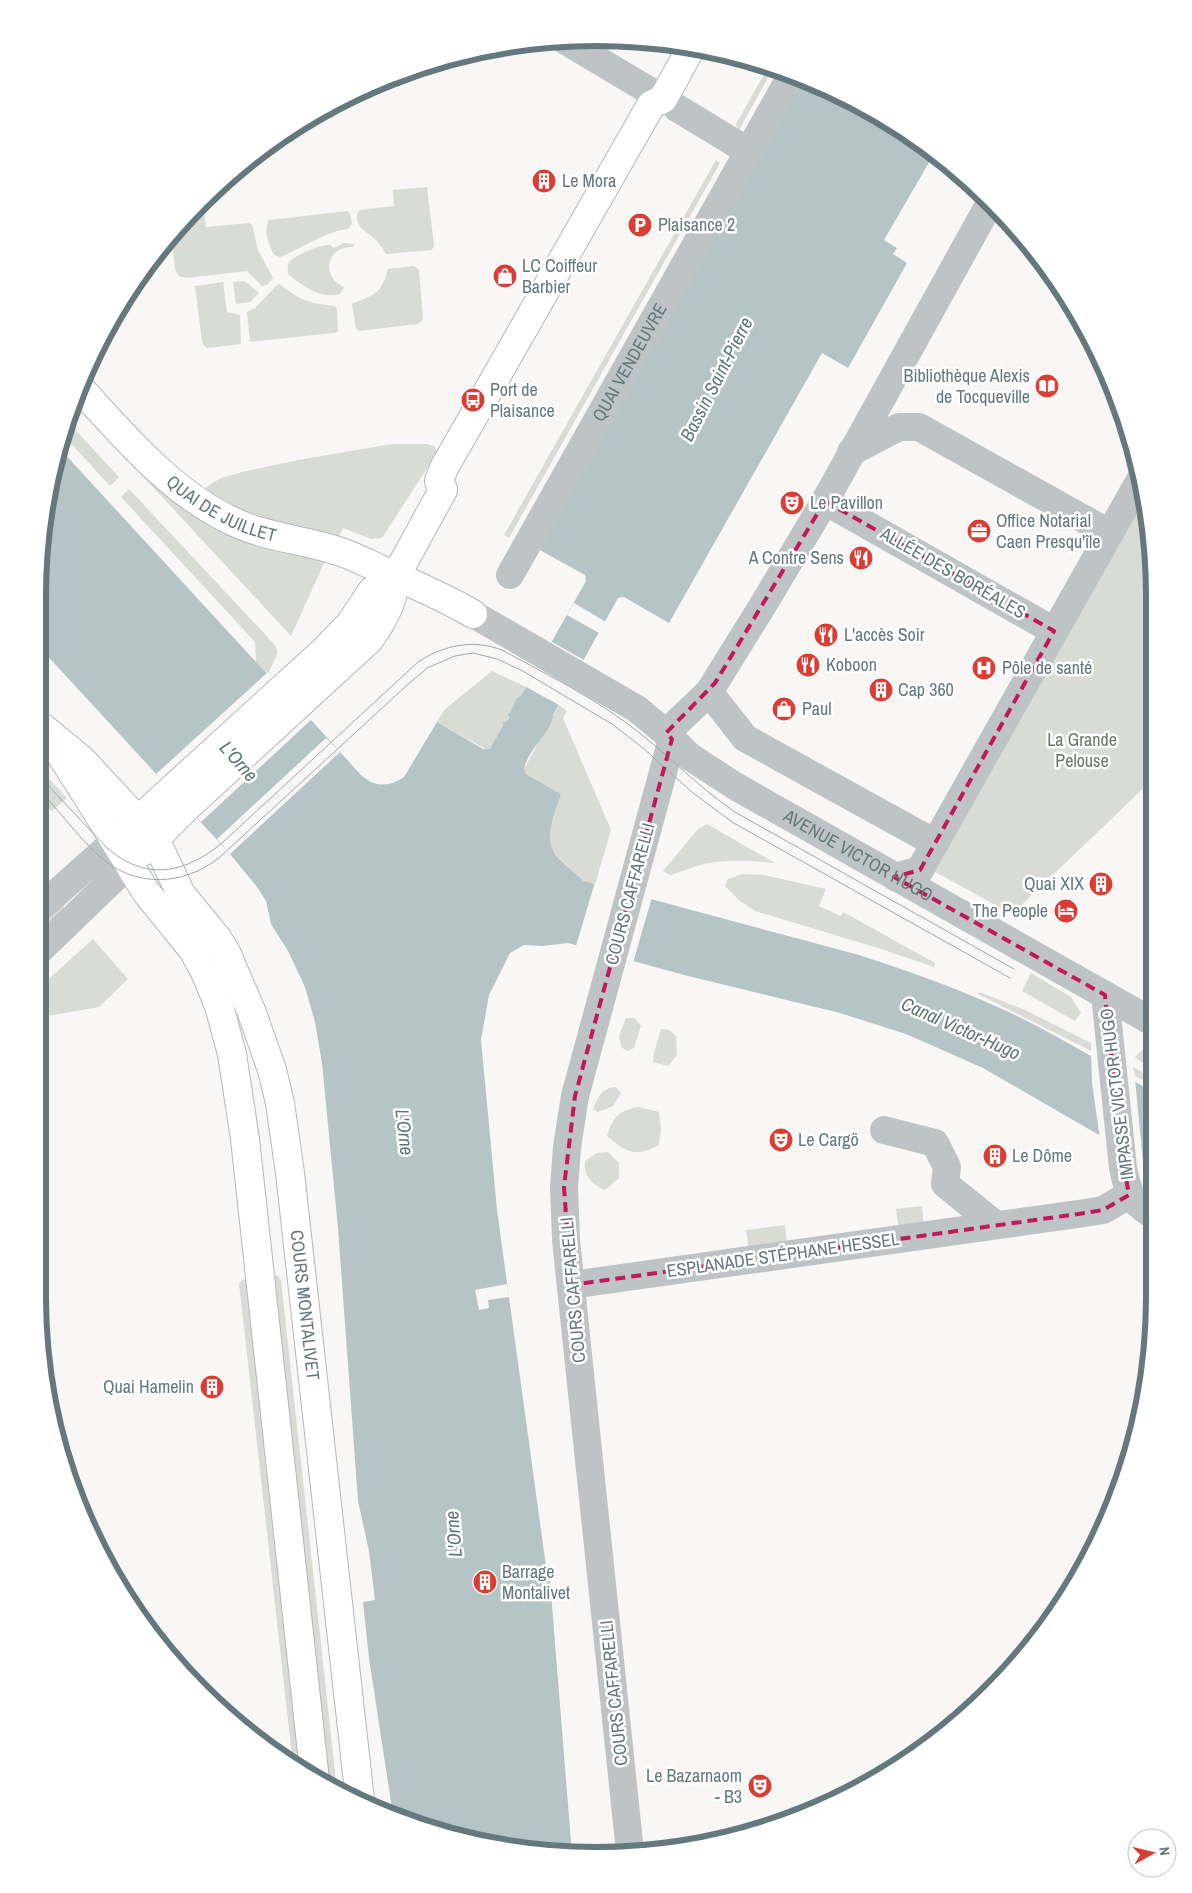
<svg xmlns="http://www.w3.org/2000/svg" width="1192" height="1893" viewBox="0 0 1192 1893" font-family="'Archivo Narrow',sans-serif">
	<style>
		.green { fill: #d8dcd4 }
		.water { fill: #b5c4c6 }
		.pier { fill: #f8f7f5 }
		.lines { fill: none; stroke-linecap: round; stroke-linejoin: round }
		.major-casing { stroke: #b2b8bb; stroke-width: 30 }
		.minor { stroke: #bec4c6; stroke-width: 28 }
		.major { stroke: #fff; stroke-width: 28 }
		.tram { stroke: #9ea8ab; stroke-width: 1 }
		.marked { fill: none; stroke: #c2185b; stroke-width: 4; stroke-dasharray: 10 6; stroke-linejoin: round }
		.labels { text-anchor: middle; stroke-width: 5; stroke-linejoin: round; paint-order: stroke }
		.poi-label { font-size: 18px; fill: #64787e; stroke: #fff; text-anchor: start }
		.street-label { font-size: 18px; fill: #64787e; stroke: #fff }
		.park-label { font-size: 18px; fill: #6a7763; stroke: #fff }
		.water-label { font-size: 19px; font-style: italic; fill: #5f7679; stroke: #fff }
		.rim { fill: none; stroke: #64787e; stroke-width: 6 }
	</style>
	<rect width="100%" height="100%" fill="#f8f7f5"/>
	<path class="green" d="M768,67L773,69L739,130L736,124Z
		M716,160L720,163L509,538L504,535Z
		M427,187L434,245L432,250L386,254C383,249 380,244 376,240C367,231 351,226 359,210L394,206L393,190Z
		M347,211L350,213L352,224L348,229C323,232 304,248 280,257L274,255C269,245 263,230 269,220Z
		M204,213L206,227L249,223L252,225L258,250L273,278L267,285L262,286L247,271L186,278L179,276L175,269L172,236L192,214Z
		M344,243L354,244L353,247C327,245 320,277 344,287L340,294C320,300 302,285 288,274C288,270 287,266 289,262C296,255 320,244 330,245L334,248Z
		M414,266L419,270L423,318L422,321L417,324L359,331L356,328L352,304C365,298 378,296 384,281C386,277 386,273 388,269Z
		M245,281L259,293L250,302L236,304L233,282Z
		M223,282L227,312L240,315L241,344L208,348L204,346L202,341L195,286Z
		M279,284C302,301 308,303 335,306L337,310L338,331L334,333L250,342L247,312L255,308L276,286Z
		M69,423L119,477L110,486L65,437Z
		M392,444H427L434,446L437,450L435,456L384,535L381,538L371,539L343,528L337,541L234,513L203,489L221,478L242,472L298,460Z
		M114,445L159,482L326,559L291,636Z
		M129,489L275,645C281,658 271,662 269,674L256,662L255,642L121,497Z
		M1144,501L1153,559L1152,780L1012,914L935,872Z
		M492,671L526,687L506,722L502,726L491,748L487,750L437,722L444,710Z
		M559,705L567,711L563,718L611,830L595,885C582,881 578,876 569,868C564,862 557,857 553,851C544,834 557,810 561,794L526,774L524,769Z
		M42,771L67,798L52,811L46,805L42,808Z
		M707,824L775,863C752,861 727,859 704,864C693,867 681,872 670,875L663,871L698,829Z
		M742,874L764,875L826,889L819,906L841,916L843,912L847,914L935,963L934,967L881,949L755,911L740,901L725,886L728,879Z
		M57,900L68,911L42,935V913Z
		M93,939L128,979L99,1007L42,1017V985Z
		M1031,973L1071,997L1081,1013L1075,1021L1022,991Z
		M979,992L1025,1010L1091,1043V1051L978,994Z
		M626,1018H634L641,1026L634,1048L627,1051L621,1047L619,1036Z
		M661,1029L669,1030L676,1036L677,1055L668,1066L653,1062L654,1053Z
		M1146,1046L1151,1050V1069L1135,1057Z
		M1133,1067L1151,1077V1085L1135,1076Z
		M616,1087L621,1093L613,1106L598,1112L593,1109C598,1097 602,1088 616,1087Z
		M639,1107L659,1112L661,1129L659,1145C634,1158 626,1152 607,1136C613,1117 619,1110 639,1107Z
		M608,1152L619,1163V1178L605,1190C592,1184 583,1177 585,1161L597,1153Z
		M922,1206L924,1229L899,1231L896,1209Z
		M785,1225L787,1246L749,1251L746,1230Z
		M277,1275L281,1280L337,1790L326,1785L271,1278Z
		M244,1279L249,1282L303,1772L293,1765L239,1283Z"/>
	<path class="water" d="M803,80L843,95L935,152L884,240L897,248L893,254L907,263L848,368L822,353L669,623L624,597L618,598L553,715C552,732 528,749 524,769L526,774L561,794C556,811 543,837 555,854C563,864 575,873 584,881L859,955C912,972 965,991 1015,1015C1062,1038 1106,1065 1151,1091V1163L1099,1135L983,1068L906,1034L840,1013L684,975L568,943L543,946L524,945L510,953L489,995L481,1040L497,1210L548,1581H550L572,1854H560L416,1826L393,1815L369,1658L363,1602L375,1600L369,1551L358,1501L338,1228L322,1063L315,1022L305,987L288,951L271,924L266,901L257,887L230,854L42,650V523L62,451L256,662L283,689L360,774C373,787 389,788 404,777L437,722L483,749H490L503,725V722H506L509,718L508,713H510L517,698L521,696L586,581L585,575L538,549Z"/>
	<path class="pier" d="M574,603L606,622L599,633L567,615Z
		M552,642L584,660L559,705L526,687Z
		M268,672L311,720L201,822L156,774Z
		M326,738L340,752L230,854L217,839Z
		M595,882L652,897L633,963L576,946Z
		M1091,1053L1135,1079L1143,1162L1100,1139L1092,1083Z
		M507,1284L509,1297L488,1300L489,1308L479,1310L475,1290Z"/>
	<g class="lines">
		<defs>
			<g id="major">
				<path id="s3" d="M79,387C123,435 167,488 226,518C261,537 301,539 338,551C354,556 369,564 384,571C414,584 444,597 473,614"/>
				<path d="M443,490L439,481L444,468L651,105L663,99L691,48"/>
				<path id="s4" d="M42,727L82,760L155,839L181,894L217,938L226,952L252,1013L272,1070L280,1103L290,1173L360,1800"/>
				<path d="M62,757L89,799L146,892L193,950L205,972L219,1006L232,1054L245,1139L315,1780"/>
				<path d="M126,831L326,649L350,624L372,591L396,576"/>
				<path d="M142,852L187,807L369,640C383,621 395,600 396,576L443,490"/>
			</g>
		</defs>
		<use href="#major" class="major-casing"/>
		<g class="minor">
			<path d="M566,41L663,99"/>
			<path d="M677,108L748,151"/>
			<path d="M851,452L899,427H919L1109,533"/>
			<path d="M825,501L1054,631"/>
			<path id="s1" d="M510,575L791,76"/>
			<path id="s2" d="M473,614L637,709L666,733L689,756L735,786L1151,1021"/>
			<path d="M709,692L745,738L935,843"/>
			<path d="M666,733L709,692L760,610L825,501L990,203"/>
			<path d="M895,877L920,870L1140,480"/>
			<path d="M42,906L115,841"/>
			<path d="M42,948L129,864"/>
			<path d="M1105,995L1123,1168C1128,1190 1129,1200 1150,1213"/>
			<path d="M884,1130L935,1143L947,1167L945,1184L996,1225"/>
			<path d="M571,1285L1085,1213L1103,1210L1129,1195"/>
			<path d="M630,1852L566,1240L564,1187L567,1147L575,1096L672,739"/>
		</g>
		<use href="#major" class="major"/>
		<path class="tram" d="M42,779L107,848C146,881 183,874 221,844L418,662C444,645 473,639 502,650C544,673 587,694 625,722C664,750 695,785 735,812L1014,969
			M42,793C62,814 89,851 112,866C147,888 189,882 220,857L405,687L427,668L455,656L473,653L497,659L521,670L612,724L643,748L693,793L732,822L1010,978"/>
	</g>
	<path class="marked" d="M825,501L1054,631L920,870L894,877L1105,995L1121,1150L1129,1195L1103,1210L1085,1213L571,1285L564,1187L575,1096L672,739L666,733L715,683Z"/>
	<defs>
		<symbol id="building-disc" viewBox="-11 -11 22 22"><circle r="9.5" fill="#da3d33" stroke="#fff"/><path d="M-4-6H4V6H1V3H-1V6H-4ZM-2.5-4.3h1.7v1.8h-1.7ZM.8-4.3h1.7v1.8H.8ZM-2.5-1h1.7V.8h-1.7ZM.8-1h1.7V.8H.8Z" fill="#fff"/></symbol>
		<symbol id="parking-disc" viewBox="-11 -11 22 22"><circle r="9.5" fill="#da3d33" stroke="#fff"/><path d="M-3.5-5.5H1a3.5 3.5 0 0 1 0 7H-1V5.5H-3.5ZM-1-3.4V-.6H.8a1.4 1.4 0 0 0 0-2.8Z" fill="#fff"/></symbol>
		<symbol id="shop-disc" viewBox="-11 -11 22 22"><circle r="9.5" fill="#da3d33" stroke="#fff"/><path d="M-5-2.5h2.3a2.7 3.5 0 0 1 5.4 0H5L5.5 6h-11ZM-1.5-2.5h3a1.5 2.3 0 0 0-3 0Z" fill="#fff"/></symbol>
		<symbol id="library-disc" viewBox="-11 -11 22 22"><circle r="9.5" fill="#da3d33" stroke="#fff"/><path d="M-6-4Q-3-5.5-.7-3.5V5Q-3 3-6 4ZM6-4Q3-5.5 .7-3.5V5Q3 3 6 4Z" fill="#fff"/></symbol>
		<symbol id="bus-disc" viewBox="-11 -11 22 22"><circle r="9.5" fill="#da3d33" stroke="#fff"/><path d="M-5-6H5V4H4V6H2V4H-2V6H-4V4H-5ZM-3.5-4V0h7V-4ZM-3.5 1.2v1.5H-2V1.2ZM2 1.2v1.5H3.5V1.2Z" fill="#fff"/></symbol>
		<symbol id="theatre-disc" viewBox="-11 -11 22 22"><circle r="9.5" fill="#da3d33" stroke="#fff"/><path d="M-5-5.5Q0-4 5-5.5V0Q5 5 0 6Q-5 5-5 0ZM-3.3-2.5H-1v1.5H-3.3ZM1-2.5H3.3v1.5H1ZM-2.8 1Q0 5.5 2.8 1Z" fill="#fff"/></symbol>
		<symbol id="office-disc" viewBox="-11 -11 22 22"><circle r="9.5" fill="#da3d33" stroke="#fff"/><path d="M-6-3h4V-5.5h4V-3h4V5H-6ZM-1-4.5V-3h2v-1.5ZM-6 0V1H6V0Z" fill="#fff"/></symbol>
		<symbol id="restaurant-disc" viewBox="-11 -11 22 22"><circle r="9.5" fill="#da3d33" stroke="#fff"/><path d="M-5-6h1v4h1v-4h1v4h1v-4h1v5L-1.5 .5V6h-2V.5L-5-1ZM5-6V6H3V1.5H1.5Q1.5-4 5-6Z" fill="#fff"/></symbol>
		<symbol id="hospital-disc" viewBox="-11 -11 22 22"><circle r="9.5" fill="#da3d33" stroke="#fff"/><path d="M-5-5h3v3.5h4V-5h3V5h-3V1.5h-4V5h-3Z" fill="#fff"/></symbol>
		<symbol id="hotel-disc" viewBox="-11 -11 22 22"><circle r="9.5" fill="#da3d33" stroke="#fff"/><path d="M-6-4.5h1.5V1H6V5H4.5V3h-9V5H-6ZM-4 0a1.8 1.8 0 1 1 3.6 0ZM.5 0V-2.5h3Q6-2.5 6 0Z" fill="#fff"/></symbol>
	</defs>
	<g fill-rule="evenodd">
		<use href="#building-disc" x="530" y="167" width="28" height="28"/>
		<use href="#parking-disc" x="626" y="211" width="28" height="28"/>
		<use href="#shop-disc" x="491" y="262" width="28" height="28"/>
		<use href="#library-disc" x="1033" y="372" width="28" height="28"/>
		<use href="#bus-disc" x="459" y="386" width="28" height="28"/>
		<use href="#theatre-disc" x="778" y="489" width="28" height="28"/>
		<use href="#office-disc" x="965" y="517" width="28" height="28"/>
		<use href="#restaurant-disc" x="847" y="544" width="28" height="28"/>
		<use href="#restaurant-disc" x="812" y="621" width="28" height="28"/>
		<use href="#restaurant-disc" x="794" y="651" width="28" height="28"/>
		<use href="#hospital-disc" x="970" y="654" width="28" height="28"/>
		<use href="#building-disc" x="867" y="676" width="28" height="28"/>
		<use href="#shop-disc" x="770" y="695" width="28" height="28"/>
		<use href="#building-disc" x="1087" y="870" width="28" height="28"/>
		<use href="#hotel-disc" x="1052" y="897" width="28" height="28"/>
		<use href="#theatre-disc" x="767" y="1126" width="28" height="28"/>
		<use href="#building-disc" x="981" y="1142" width="28" height="28"/>
		<use href="#building-disc" x="198" y="1373" width="28" height="28"/>
		<use href="#building-disc" x="471" y="1568" width="28" height="28"/>
		<use href="#theatre-disc" x="746" y="1772" width="28" height="28"/>
	</g>
	<g class="labels">
		<g class="poi-label">
			<text x="562" y="187">Le Mora</text>
			<text x="658" y="231">Plaisance 2</text>
			<text x="522" y="272">LC Coiffeur<tspan x="522" dy="21">Barbier</tspan></text>
			<text x="1030" y="382" text-anchor="end">Bibliothèque Alexis<tspan x="1030" dy="21">de Tocqueville</tspan></text>
			<text x="490" y="396">Port de<tspan x="490" dy="21">Plaisance</tspan></text>
			<text x="810" y="509">Le Pavillon</text>
			<text x="996" y="527">Office Notarial<tspan x="996" dy="21">Caen Presqu'île</tspan></text>
			<text x="844" y="564" text-anchor="end">A Contre Sens</text>
			<text x="844" y="641">L'accès Soir</text>
			<text x="826" y="671">Koboon</text>
			<text x="1002" y="674">Pôle de santé</text>
			<text x="898" y="696">Cap 360</text>
			<text x="802" y="715">Paul</text>
			<text x="1084" y="890" text-anchor="end">Quai XIX</text>
			<text x="1048" y="917" text-anchor="end">The People</text>
			<text x="798" y="1146">Le Cargö</text>
			<text x="1012" y="1162">Le Dôme</text>
			<text x="194" y="1393" text-anchor="end">Quai Hamelin</text>
			<text x="502" y="1578">Barrage<tspan x="502" dy="21">Montalivet</tspan></text>
			<text x="742" y="1782" text-anchor="end">Le Bazarnaom<tspan x="742" dy="21">- B3</tspan></text>
		</g>
		<g class="street-label">
			<text dy="6" stroke="none"><textPath href="#s1" startOffset="244">QUAI VENDEUVRE</textPath></text>
			<text dy="6" stroke="none"><textPath href="#s3" startOffset="190">QUAI DE JUILLET</textPath></text>
			<text transform="translate(953 573) rotate(30)" y="6">ALLÉE DES BORÉALES</text>
			<text dy="6" stroke="none"><textPath href="#s2" startOffset="456">AVENUE VICTOR HUGO</textPath></text>
			<text transform="translate(630 894) rotate(-75)" y="6">COURS CAFFARELLI</text>
			<text transform="translate(1117 1094) rotate(-97)" y="6">IMPASSE VICTOR HUGO</text>
			<text transform="translate(783 1255) rotate(-8)" y="6">ESPLANADE STÉPHANE HESSEL</text>
			<text transform="translate(573 1290) rotate(-95)" y="6">COURS CAFFARELLI</text>
			<text dy="6" stroke="none"><textPath href="#s4" startOffset="658">COURS MONTALIVET</textPath></text>
			<text transform="translate(614 1693) rotate(-96)" y="6">COURS CAFFARELLI</text>
		</g>
		<g class="park-label">
			<text x="1082" y="746">La Grande<tspan x="1082" dy="21">Pelouse</tspan></text>
		</g>
		<g class="water-label">
			<text transform="translate(716 379) rotate(-63)" y="7">Bassin Saint-Pierre</text>
			<text transform="translate(239 761) rotate(49)" y="7">L'Orne</text>
			<text transform="translate(961 1028) rotate(24)" y="7">Canal Victor-Hugo</text>
			<text transform="translate(405 1132) rotate(83)" y="7">L'Orne</text>
			<text transform="translate(453 1534) rotate(-95)" y="7">L'Orne</text>
		</g>
	</g>
	<path d="M0 0H1192V1893H0ZM596 46H596A550 550 0 0 1 1146 596V1297A550 550 0 0 1 596 1847H596A550 550 0 0 1 46 1297V596A550 550 0 0 1 596 46Z" fill="#fff" fill-rule="evenodd"/>
	<path class="rim" d="M596 46H596A550 550 0 0 1 1146 596V1297A550 550 0 0 1 596 1847H596A550 550 0 0 1 46 1297V596A550 550 0 0 1 596 46Z"/>
	<g transform="translate(1152 1853) rotate(82)"><circle r="24" fill="#ffffff" stroke="#c1c9cb"/>
	<path d="M0-4L9 19L0 12L-9 19Z" fill="#da3d33"/>
	<text y="-8" font-size="14" font-weight="bold" text-anchor="middle" fill="#64787e">N</text>
	</g>
</svg>
